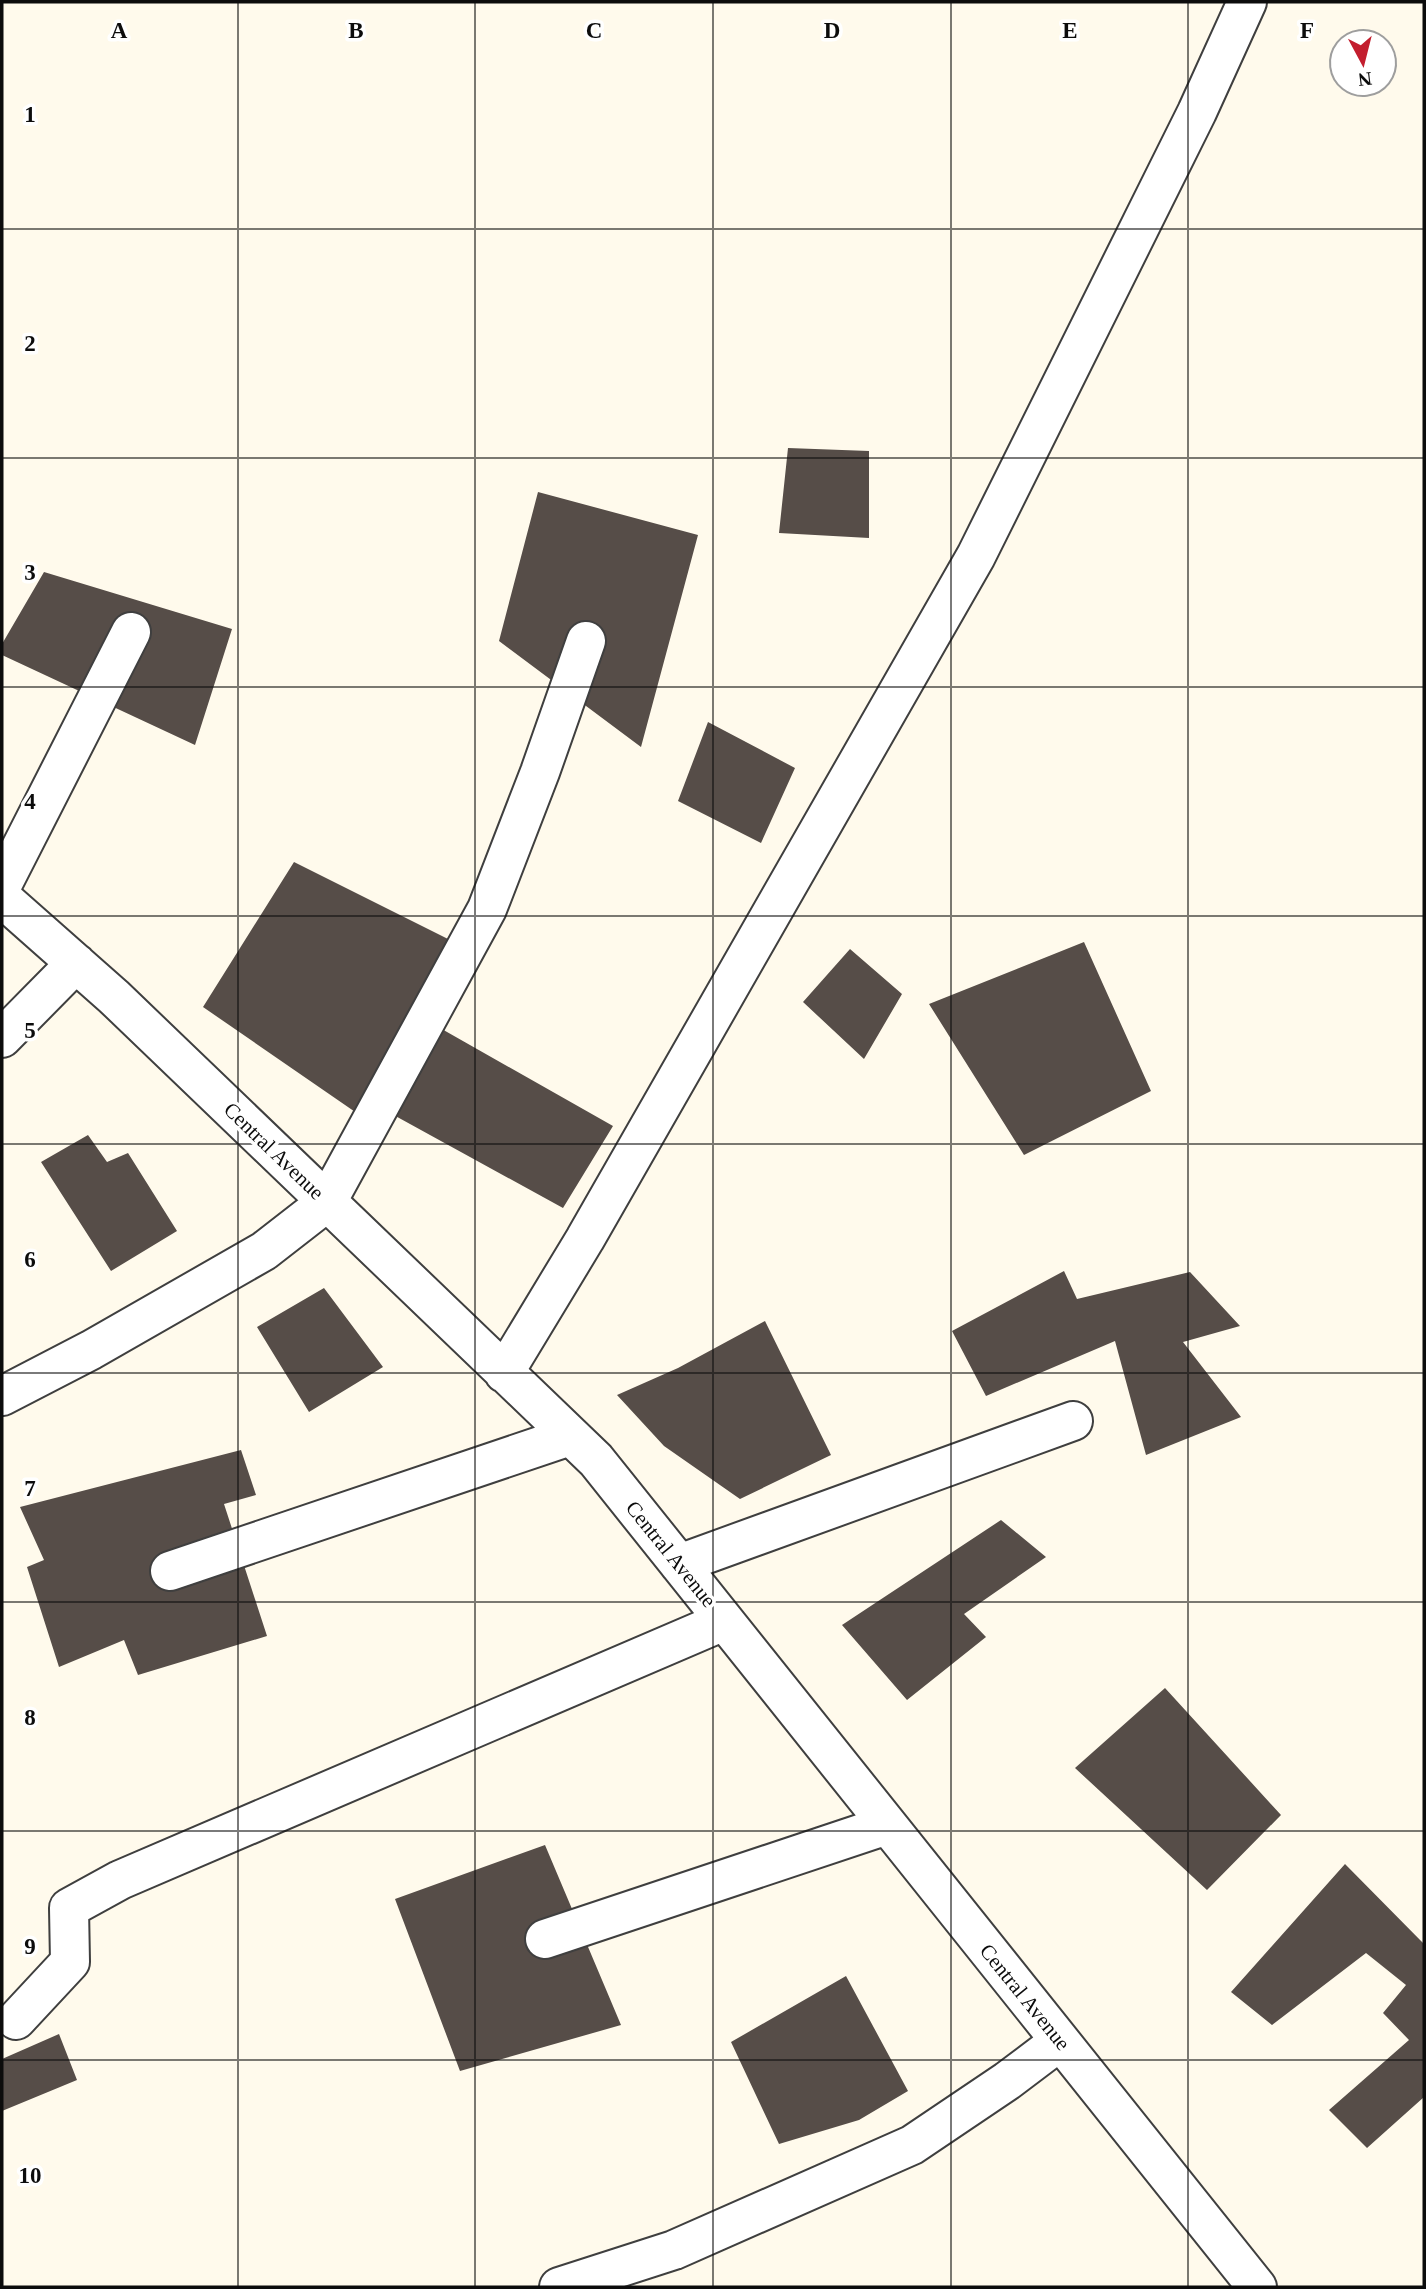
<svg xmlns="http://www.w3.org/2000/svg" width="1426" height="2289" viewBox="0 0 1426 2289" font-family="'Times New Roman',serif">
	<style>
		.building { fill: #564d48 }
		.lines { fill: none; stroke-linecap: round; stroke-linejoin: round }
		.minor-casing { stroke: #3f3f3f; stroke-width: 42 }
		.minor { stroke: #fff; stroke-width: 38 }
		.grid { fill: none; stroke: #0c0c0c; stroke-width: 2; stroke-opacity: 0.55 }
		.labels { text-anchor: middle; stroke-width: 7; stroke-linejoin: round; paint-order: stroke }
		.street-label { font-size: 21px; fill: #0c0c0c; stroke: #fff }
		.grid-label { font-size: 23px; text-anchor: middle; font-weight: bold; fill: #0c0c0c; stroke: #fff; stroke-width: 7; stroke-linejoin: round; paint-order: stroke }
	</style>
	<rect width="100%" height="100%" fill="#fffaec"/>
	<path class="building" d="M788,448L869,451V538L779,533Z
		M538,492L698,535L641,747L499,641Z
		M44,572L232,629L195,745L2,655V644Z
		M708,722L795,768L761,843L678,801Z
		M294,862L448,939L361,1116L203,1007Z
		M1084,942L1151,1091L1024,1155L929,1004Z
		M850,949L902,994L864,1059L803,1002Z
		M440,1028L613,1126L563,1208L390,1113Z
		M88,1135L107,1162L128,1153L177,1231L111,1271L41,1162Z
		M1064,1271L1077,1299L1190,1272L1240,1326L1183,1342L1241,1417L1146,1455L1115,1341L986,1396L952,1331Z
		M324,1288L383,1367L309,1412L257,1327Z
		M765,1321L831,1455L740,1499L664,1446L617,1395L678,1368Z
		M241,1450L256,1495L224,1504L267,1636L138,1675L124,1640L59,1667L27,1567L44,1560L20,1507Z
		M1001,1520L1046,1557L964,1614L986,1637L907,1700L842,1625Z
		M1165,1688L1281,1815L1207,1890L1075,1768Z
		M545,1845L621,2025L460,2071L395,1899Z
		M1345,1864L1424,1944V2097L1367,2148L1329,2110L1409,2040L1383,2013L1406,1985L1366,1953L1272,2025L1231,1992Z
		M846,1976L908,2091L859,2120L779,2144L731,2042Z
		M59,2034L77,2080L2,2111V2059Z"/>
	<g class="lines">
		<defs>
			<path id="minor" d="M2,885L131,632
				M2,898L114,997L596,1460L1257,2287
				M2,1038L76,963
				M504,1373L585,1239L976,556L1197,112L1247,2
				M2,1396L91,1350L264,1251L327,1202L487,909L540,772L586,641
				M679,1564L1073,1421
				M170,1571L570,1436
				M545,1939L887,1825
				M16,2020L70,1962L69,1908L120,1880L724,1621
				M559,2287L674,2250L912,2145L1007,2081L1060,2041"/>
		</defs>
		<use href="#minor" class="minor-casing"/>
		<use href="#minor" class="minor"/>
	</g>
	<path class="grid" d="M238,2V2287M475,2V2287M713,2V2287M951,2V2287M1188,2V2287M2,229H1424M2,458H1424M2,687H1424M2,916H1424M2,1144H1424M2,1373H1424M2,1602H1424M2,1831H1424M2,2060H1424"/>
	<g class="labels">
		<g class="street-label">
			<text transform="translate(274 1151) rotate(44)" y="7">Central Avenue</text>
			<text transform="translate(671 1554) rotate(51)" y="7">Central Avenue</text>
			<text transform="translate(1025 1997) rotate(51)" y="7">Central Avenue</text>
		</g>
	</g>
	<g class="grid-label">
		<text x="119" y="38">A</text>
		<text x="356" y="38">B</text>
		<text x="594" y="38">C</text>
		<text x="832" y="38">D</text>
		<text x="1070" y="38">E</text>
		<text x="1307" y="38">F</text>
		<text x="30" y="122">1</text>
		<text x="30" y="351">2</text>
		<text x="30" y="580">3</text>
		<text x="30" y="809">4</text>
		<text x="30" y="1038">5</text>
		<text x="30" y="1267">6</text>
		<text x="30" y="1496">7</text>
		<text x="30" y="1725">8</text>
		<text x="30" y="1954">9</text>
		<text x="30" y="2183">10</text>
	</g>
	<rect width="1426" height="2289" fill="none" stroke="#0c0c0c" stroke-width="7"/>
	<g transform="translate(1363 63) rotate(173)"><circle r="33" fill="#ffffff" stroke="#9e9e9e" stroke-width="2"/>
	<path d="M0-5L12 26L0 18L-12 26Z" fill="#c31e2e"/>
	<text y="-10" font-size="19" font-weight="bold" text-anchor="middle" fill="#0c0c0c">N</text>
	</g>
</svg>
